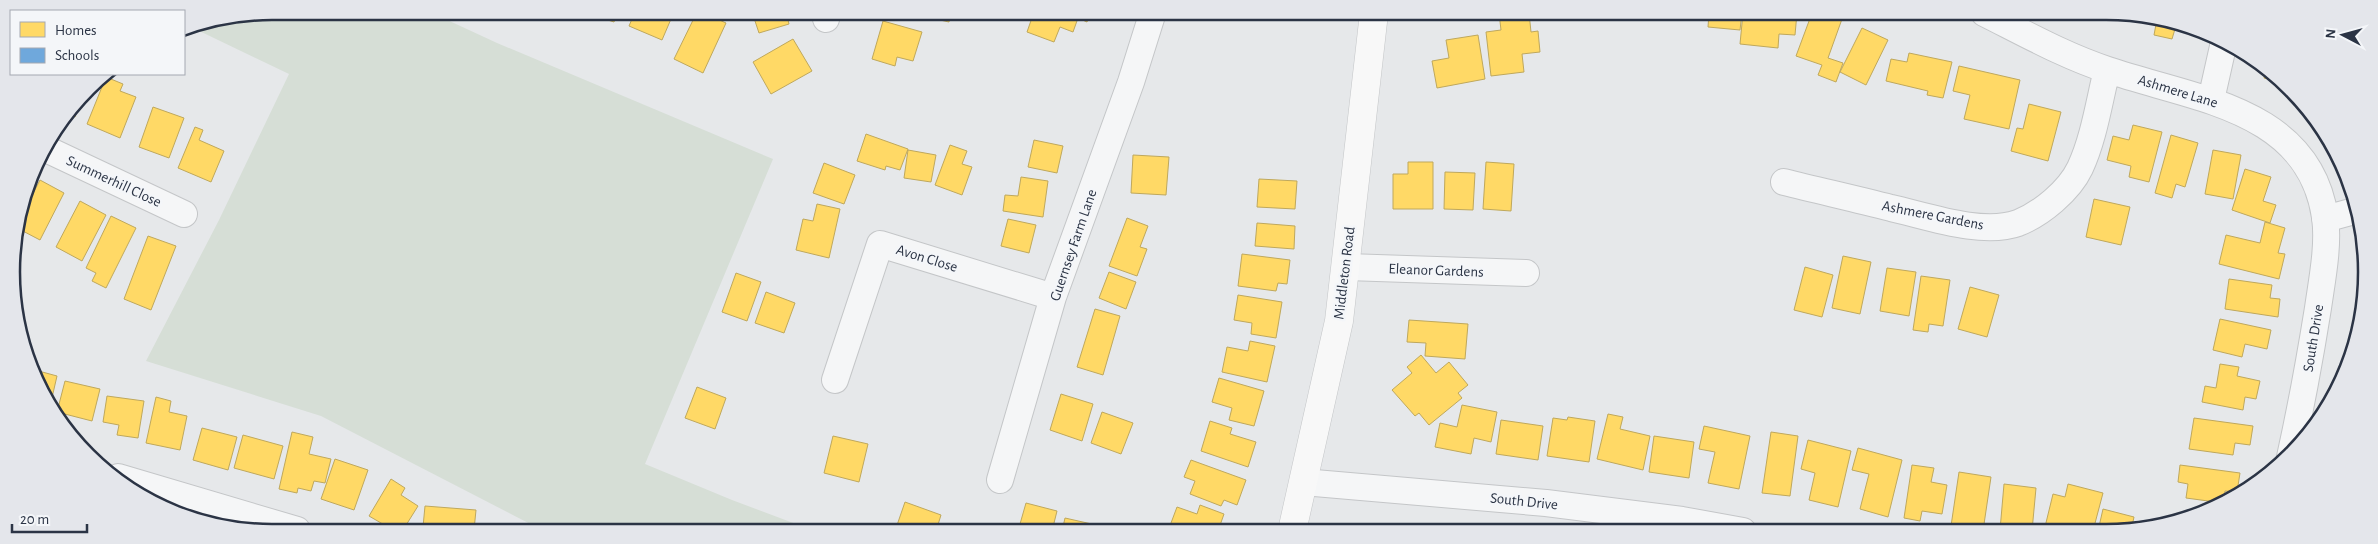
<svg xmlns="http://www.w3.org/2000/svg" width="2378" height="544" viewBox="0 0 2378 544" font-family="'Alegreya Sans',sans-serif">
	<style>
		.green { fill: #d6ded6 }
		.homes { fill: #ffd966; stroke: #bfa85c }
		.schools { fill: #6fa8dc; stroke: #5b85af }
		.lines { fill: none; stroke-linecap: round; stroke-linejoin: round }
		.street-casing { stroke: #c4c6c8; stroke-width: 28 }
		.secondary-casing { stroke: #c4c6c8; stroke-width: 29 }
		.street { stroke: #f5f6f7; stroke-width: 26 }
		.secondary { stroke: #f8f8f8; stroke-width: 28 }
		.labels { text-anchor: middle; stroke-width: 5; stroke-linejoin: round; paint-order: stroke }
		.street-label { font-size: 15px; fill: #2b3445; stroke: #f4f6f9 }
		.rim { fill: none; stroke: #2b3445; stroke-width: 2.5 }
	</style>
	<rect width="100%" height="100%" fill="#e6e8ea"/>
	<path class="green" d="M272,11H428L497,43L773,159L645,464L732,500L812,530H542L321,416L146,361L219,220L289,74L191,27Z"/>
	<path class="homes" d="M589,12H618L614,22L589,14Z
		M635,12H674L662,40L629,26Z
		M697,12H702L726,23L703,73L674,59Z
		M752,12H786L789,24L759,33Z
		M904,12H951L949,22Z
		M1034,12H1091L1087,22L1078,18L1073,32L1060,27L1054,42L1027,32Z
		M1499,13H1529L1531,32L1538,31L1540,52L1522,54L1524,72L1491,76L1486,32L1501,30Z
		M1709,13H1742L1740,30L1708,27Z
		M1743,13L1764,16V13H1797L1795,35L1779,34L1778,48L1740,44Z
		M1812,13H1827L1842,19L1828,58L1843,63L1836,82L1818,75L1822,65L1796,56Z
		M2157,19L2197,33V34L2175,29L2172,39L2154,35Z
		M883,21L922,32L913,61L897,57L895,66L872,59Z
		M1862,28L1888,40L1866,85L1840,72Z
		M1478,35L1485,79L1437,88L1432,61L1449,58L1446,40Z
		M793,39L812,71L771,94L753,62Z
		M1909,53L1952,62L1943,98L1927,95L1928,91L1886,81L1891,59L1907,62Z
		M1959,66L2020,80L2009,129L1964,119L1970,95L1953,91Z
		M2266,72L2276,81L2264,78Z
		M106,77L123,84L120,91L136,97L120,138L87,124Z
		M81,101L75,117L70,115Z
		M2029,104L2061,112L2048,161L2011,151L2017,128L2023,129Z
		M153,107L184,118L169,158L139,147Z
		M2133,125L2162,132L2149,182L2129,177L2131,166L2107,160L2113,136L2129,140Z
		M195,127L203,130L199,140L224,151L211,182L178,168Z
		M866,134L908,149L900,170L886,166L885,170L857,161Z
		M2171,135L2198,143L2185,187L2176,184L2172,198L2155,193Z
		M1034,140L1063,146L1057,173L1028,167Z
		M950,145L967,151L962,164L972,167L962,195L935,185Z
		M908,150L936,155L931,182L904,178Z
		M2213,150L2241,155L2233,199L2205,194Z
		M1133,155L1169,157L1166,195L1131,193Z
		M1408,162H1433V209H1393V174H1408Z
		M1486,162L1514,164L1511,211L1483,209Z
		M824,163L855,175L844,204L813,193Z
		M2245,169L2271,177L2263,201L2276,205L2270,223L2232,210Z
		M1445,172L1475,173L1473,210L1444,209Z
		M1021,177L1048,181L1043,217L1003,211L1005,195L1018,196Z
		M1259,179L1297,181L1295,209L1257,207Z
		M40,180L64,193L40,240L19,229L23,213Z
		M2094,199L2130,207L2121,245L2086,237Z
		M80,201L106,215L82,261L56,247Z
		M817,204L840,209L829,258L796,250L803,219L813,221Z
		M111,216L136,228L106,288L92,281L96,273L86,268Z
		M1127,218L1148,226L1140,247L1147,249L1137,276L1109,266Z
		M1008,219L1036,225L1029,253L1001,246Z
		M2265,222L2285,228L2278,253L2285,254L2279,279L2219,264L2226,235L2260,243Z
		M1257,223L1295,226L1294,249L1255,246Z
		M148,236L176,246L151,310L124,299Z
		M1242,254L1290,260L1287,284L1278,283L1276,291L1238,286Z
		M1843,256L1871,262L1860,314L1832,308Z
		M2362,266L2364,294L2358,293Z
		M1805,267L1833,275L1822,317L1794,310Z
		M1887,268L1916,272L1909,316L1880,311Z
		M1109,272L1136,282L1126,309L1099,298Z
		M736,273L761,282L747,321L722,312Z
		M1921,276L1950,280L1943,326L1929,324L1928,332L1913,330Z
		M2229,279L2272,285L2270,298L2280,299L2278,317L2225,309Z
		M1970,287L1999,295L1987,337L1958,329Z
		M766,292L795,303L784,333L755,323Z
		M1238,295L1282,302L1276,338L1251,334L1252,323L1234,320Z
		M1095,309L1120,316L1103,375L1077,367Z
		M2220,319L2271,330L2267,349L2245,344L2242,357L2213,350Z
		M1409,320L1468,324L1465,359L1425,356L1426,343L1407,342Z
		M1250,341L1275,346L1267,382L1222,372L1227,347L1248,351Z
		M1421,355L1436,373L1449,362L1468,385L1458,393L1462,398L1429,425L1419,413L1415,416L1392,390L1412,373L1407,367Z
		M2220,364L2239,367L2237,376L2260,381L2256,399L2245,397L2243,410L2202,402L2205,386L2216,388Z
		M35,370L57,376L51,402Z
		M1219,378L1264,391L1254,426L1229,420L1232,408L1212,402Z
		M65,381L100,389L92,421L57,412Z
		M697,387L726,398L715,429L685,418Z
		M1061,394L1093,404L1082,441L1050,430Z
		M107,396L144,401L138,438L117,435L119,425L103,422Z
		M156,397L171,401L169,412L187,416L180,450L146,443Z
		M1462,405L1497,412L1491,442L1474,438L1471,454L1435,447L1440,423L1457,427Z
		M1102,412L1133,423L1121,454L1091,443Z
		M1608,414L1623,417L1620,429L1650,436L1643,470L1597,459Z
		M1568,417L1595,421L1589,462L1547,456L1553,418L1567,420Z
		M2194,418L2253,426L2250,445L2235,443L2233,455L2189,449Z
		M1501,420L1543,426L1538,460L1496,454Z
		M1210,421L1232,428L1230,434L1256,442L1248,467L1201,451Z
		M1704,426L1750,436L1739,489L1708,483L1715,452L1699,449Z
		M202,428L237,437L228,470L193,460Z
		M292,432L313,437L309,454L331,459L325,483L314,481L311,491L298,488L297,493L279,489Z
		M1771,432L1798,436L1790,496L1762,493Z
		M243,435L283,446L274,479L234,468Z
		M833,436L868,444L859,482L824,473Z
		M1654,436L1694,442L1689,478L1649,472Z
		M1808,440L1851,451L1838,507L1809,500L1815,473L1801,469Z
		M1858,448L1902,460L1888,517L1860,509L1869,474L1852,470Z
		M335,459L368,470L354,510L321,499Z
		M1191,460L1246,480L1237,505L1224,500L1221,506L1190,494L1195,481L1184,477Z
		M1912,465L1934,468L1931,482L1947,485L1942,514L1922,511L1920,521L1904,518Z
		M2180,465L2240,473L2237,492L2225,491L2223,503L2186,498L2188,484L2178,482Z
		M1959,472L1991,477L1983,531L1951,526Z
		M391,479L405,488L401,495L418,506L403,530H393L369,516Z
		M2004,484L2036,488L2032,531L2000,530Z
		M2068,484L2103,493L2094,527L2079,524L2077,531H2044L2053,494L2065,497Z
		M905,502L941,515L936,531H895Z
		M1026,503L1057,511L1052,531H1018Z
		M1200,505L1224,514L1218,531H1168L1177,507L1197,514Z
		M425,506L476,510L474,530H447V528L423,527Z
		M2103,509L2134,517L2131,531H2098Z
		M1065,518L1105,527V531H1062Z"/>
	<path class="schools" d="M2361,303H2364V306L2361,318Z"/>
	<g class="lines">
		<defs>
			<path id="street" d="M1984,13C2024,33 2065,56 2108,70C2193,99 2309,108 2325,217C2329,245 2322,280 2318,308C2310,358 2301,407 2290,457
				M826,19L828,12
				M2211,100L2224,42
				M44,148L184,214
				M1784,182C1820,191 1856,199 1891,208C1927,216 1982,236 2018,223C2041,214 2069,191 2080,168C2094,138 2099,102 2107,70
				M2325,219L2358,210
				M1347,267L1526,273
				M835,380L880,244L1053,297
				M118,477L297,530
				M1000,480L1053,297L1131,82L1153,12
				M1303,482L1546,503L1682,520L1743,531"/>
			<path id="secondary" d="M1292,531L1339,321L1374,13"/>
		</defs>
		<use href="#street" class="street-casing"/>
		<use href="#secondary" class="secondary-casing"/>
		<use href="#street" class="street"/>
		<use href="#secondary" class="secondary"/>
	</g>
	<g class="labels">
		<g class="street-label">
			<text transform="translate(2178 91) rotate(17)" y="5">Ashmere Lane</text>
			<text transform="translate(114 181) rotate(25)" y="5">Summerhill Close</text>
			<text transform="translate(1933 215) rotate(11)" y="5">Ashmere Gardens</text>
			<text transform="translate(1073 245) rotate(-71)" y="5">Guernsey Farm Lane</text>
			<text transform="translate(927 258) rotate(17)" y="5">Avon Close</text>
			<text transform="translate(1436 270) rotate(2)" y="5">Eleanor Gardens</text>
			<text transform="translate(1344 273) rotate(-83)" y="5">Middleton Road</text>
			<text transform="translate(2313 338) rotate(-81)" y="5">South Drive</text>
			<text transform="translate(1524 501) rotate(6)" y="5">South Drive</text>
		</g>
	</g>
	<path d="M0 0H2378V544H0ZM272 20H2106A252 252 0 0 1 2358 272V272A252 252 0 0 1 2106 524H272A252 252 0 0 1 20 272V272A252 252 0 0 1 272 20Z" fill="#e4e6eb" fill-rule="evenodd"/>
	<path class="rim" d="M272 20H2106A252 252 0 0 1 2358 272V272A252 252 0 0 1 2106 524H272A252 252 0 0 1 20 272V272A252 252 0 0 1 272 20Z"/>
	<rect x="10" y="10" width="175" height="65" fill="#f4f6f9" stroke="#a4a8b1"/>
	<rect x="20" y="22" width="25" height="15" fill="#ffd966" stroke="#a4a8b1"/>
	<text x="55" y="35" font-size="15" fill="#2b3445">Homes</text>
	<rect x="20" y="48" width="25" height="15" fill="#6fa8dc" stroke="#a4a8b1"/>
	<text x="55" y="60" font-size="15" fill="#2b3445">Schools</text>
	<g transform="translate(2343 35) rotate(276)" stroke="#f4f6f9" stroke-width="4" paint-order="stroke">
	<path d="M0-4L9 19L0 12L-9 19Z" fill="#2b3445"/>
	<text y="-8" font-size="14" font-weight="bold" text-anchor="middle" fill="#2b3445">N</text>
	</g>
	<path d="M12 524v8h75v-8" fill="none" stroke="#2b3445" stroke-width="2.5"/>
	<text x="20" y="524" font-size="15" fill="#2b3445" stroke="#f4f6f9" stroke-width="4" paint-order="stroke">20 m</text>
</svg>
